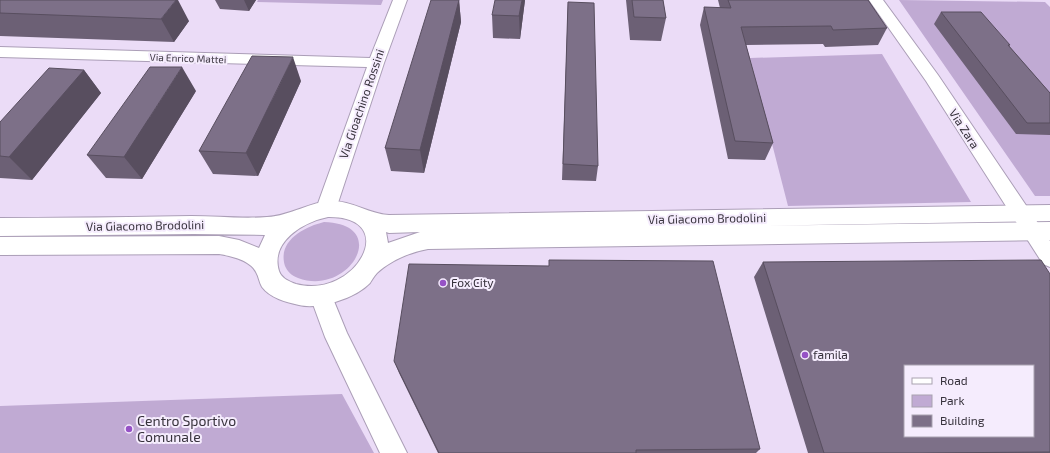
<svg xmlns="http://www.w3.org/2000/svg" width="1050" height="453" viewBox="0 0 1050 453" font-family="'Exo 2',sans-serif">
	<style>
		.green { fill: #c0aad3 }
		.lines { fill: none; stroke-linecap: round; stroke-linejoin: round }
		.street-casing { stroke: #ab9eb7; stroke-width: 2 }
		.secondary-casing { stroke: #ab9eb7; stroke-width: 2 }
		.street { fill: #fff; fill-rule: evenodd }
		.secondary { fill: #fff; fill-rule: evenodd }
		.wall { fill: #6c6075 }
		.shaded-wall { fill: #584e5f }
		.building { fill: #7d7088; stroke: #584e5f; fill-rule: evenodd }
		.poi-dot { fill: #9652c6; stroke: #f5ecfd; stroke-width: 1.5 }
		.labels { text-anchor: middle; stroke-width: 4; stroke-linejoin: round; paint-order: stroke }
		.far-street-label { font-size: 10px; fill: #37323c; stroke: #f5ecfd }
		.street-label { font-size: 12px; fill: #37323c; stroke: #f5ecfd }
		.poi-label { font-size: 12px; fill: #37323c; stroke: #f5ecfd; text-anchor: start }
		.near-poi-label { font-size: 14px; fill: #37323c; stroke: #f5ecfd; text-anchor: start }
	</style>
	<rect width="100%" height="100%" fill="#ebdcf7"/>
	<path class="green" d="M258,0H383L381,5L257,2Z
		M899,0L1045,2L1050,7V196H1035Z
		M882,54L971,202L788,206L750,58Z
		M324,222C392,224 349,297 298,278C292,276 287,271 285,266C277,241 304,227 324,222Z
		M342,394L374,453H0V406Z"/>
	<g class="lines">
		<defs>
			<path id="street" d="M393,0H407L384,63L336,209L333,214L326,217L319,214L316,209L367,67L0,57V47L370,58Z
				M869,0H883L938,75L1050,241V267L1043,264L926,81Z
				M321,287L329,289L347,333L407,453H380L325,337L310,296L313,289Z"/>
			<path id="secondary" d="M334,201C354,202 370,214 389,215L1050,205V221L750,226L1050,222V240L428,249C410,252 390,261 377,273C374,276 372,280 370,283C356,298 319,310 299,305C286,302 270,298 262,287C259,282 259,277 256,272C250,260 231,256 219,254L0,255V237L219,236L239,240L259,248L265,235L194,234L0,236V218C64,218 128,217 191,216C216,216 242,219 267,217C291,216 310,201 334,201ZM328,217C402,216 356,300 296,284C290,282 281,278 279,271C270,242 303,222 328,217ZM386,232L389,233L420,232L388,243Z"/>
		</defs>
		<use href="#street" class="street-casing"/>
		<use href="#secondary" class="secondary-casing"/>
		<use href="#street" class="street"/>
		<use href="#secondary" class="secondary"/>
	</g>
	<path class="wall" d="M0,0L189,21L174,42L0,36Z
		M215,0H256L249,11L220,9Z
		M459,0L461,22L424,173L391,171L385,148Z
		M525,0L520,39L493,38L492,15Z
		M626,0H663L666,18L661,41L630,40Z
		M718,0H868L887,28L878,45L825,47L823,44L746,45L773,143L765,160L728,159L700,25L704,7L720,8Z
		M568,2L598,166L596,181L562,180Z
		M941,12L1010,45L1009,46L1050,93V135L1016,134L934,24Z
		M84,70L101,93L32,180L0,178V122Z
		M301,81L258,176L213,174L199,151Z
		M196,91L142,179L106,178L87,155Z
		M549,260L760,449L756,453H438L399,373L394,361L549,266Z
		M763,262L1050,274V453H808L754,277Z"/>
	<path class="shaded-wall" d="M176,0H178L189,21L174,42L161,19Z
		M244,0H256L249,11Z
		M459,0L461,22L424,173L420,150Z
		M522,0H525L520,39L519,16Z
		M293,57L301,81L258,176L246,153Z
		M182,67L196,91L142,179L124,157Z
		M84,70L101,93L32,180L9,157Z"/>
	<path class="building" d="M0,0H176L161,19L0,13Z
		M431,0H459L420,150L385,148Z
		M495,0H522L519,16L492,15Z
		M632,0H663L666,18L634,17Z
		M728,0H868L887,28L833,30L831,26L741,27L773,143L735,141L704,7L731,8Z
		M568,2L594,3L598,166L563,164Z
		M941,12H981L1010,45H1008L1050,93V123H1027Z
		M252,56L293,57L246,153L199,151Z
		M150,67H182L124,157L87,155Z
		M49,68L84,70L9,157L0,156V122Z
		M549,260L713,261L760,449L636,450V453H439L394,361L409,264L549,266Z
		M1041,260L1050,274V452L919,453H824L763,262ZM905,366H1033V436H905Z"/>
	<g class="poi-dot">
		<circle cx="443" cy="283" r="4"/>
		<circle cx="805" cy="355" r="4"/>
		<circle cx="129" cy="429" r="4"/>
	</g>
	<g class="labels">
		<g class="far-street-label">
			<text transform="translate(188 58) rotate(2)" y="4">Via Enrico Mattei</text>
		</g>
		<g class="street-label">
			<text transform="translate(362 104) rotate(-71)" y="4">Via Gioachino Rossini</text>
			<text transform="translate(964 129) rotate(57)" y="4">Via Zara</text>
			<text transform="translate(707 219) rotate(-1)" y="4">Via Giacomo Brodolini</text>
			<text transform="translate(145 226) rotate(-1)" y="4">Via Giacomo Brodolini</text>
		</g>
		<g class="poi-label">
			<text x="451" y="287">Fox City</text>
			<text x="813" y="359">famila</text>
		</g>
		<g class="near-poi-label">
			<text x="137" y="426">Centro Sportivo<tspan x="137" dy="16">Comunale</tspan></text>
		</g>
	</g>
	<rect x="904" y="365" width="130" height="72" fill="#f5ecfd" stroke="#a9a2b0"/>
	<rect x="912" y="378" width="20" height="6" fill="#ffffff" stroke="#a9a2b0"/>
	<text x="940" y="385" font-size="12" fill="#37323c">Road</text>
	<rect x="912" y="395" width="20" height="12" fill="#c0aad3" stroke="#a9a2b0"/>
	<text x="940" y="405" font-size="12" fill="#37323c">Park</text>
	<rect x="912" y="415" width="20" height="12" fill="#7d7088" stroke="#a9a2b0"/>
	<text x="940" y="425" font-size="12" fill="#37323c">Building</text>
</svg>
